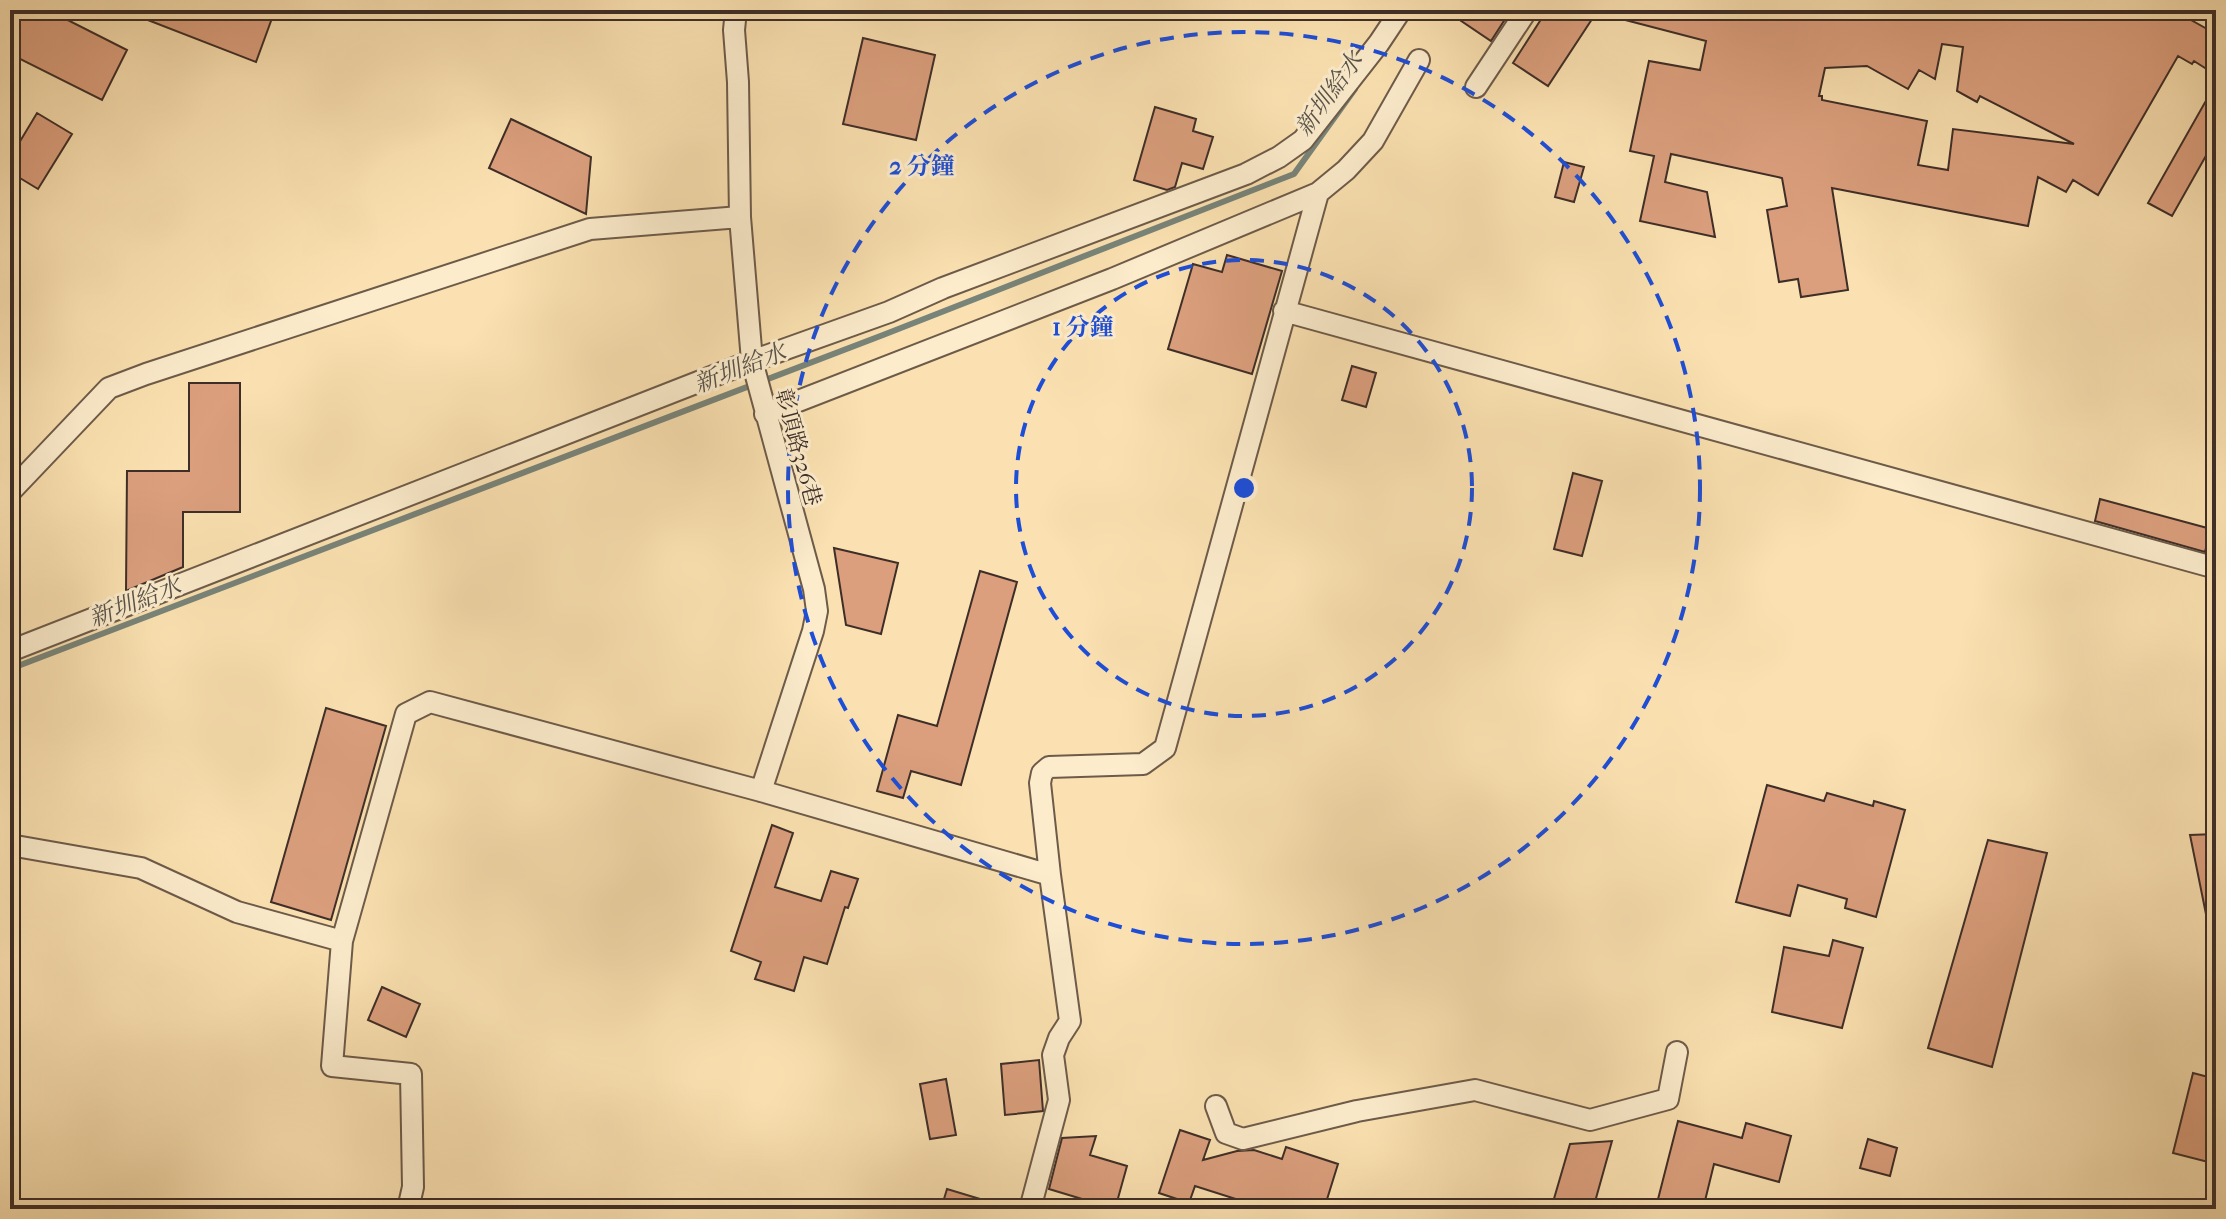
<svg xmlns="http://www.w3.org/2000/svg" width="2226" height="1219" viewBox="0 0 2226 1219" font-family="'IM FELL French Canon','Noto Serif TC',serif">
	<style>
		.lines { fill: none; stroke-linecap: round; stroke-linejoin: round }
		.stream { stroke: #788479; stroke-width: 6 }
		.building { fill: #db9f7d; stroke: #3e2e28; stroke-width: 2; fill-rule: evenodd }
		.minor-casing { stroke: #6d5b4a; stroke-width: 24 }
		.minor { stroke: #fceccc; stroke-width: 20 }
		.ring { fill: none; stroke: #1d4ed8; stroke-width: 4; stroke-dasharray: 14 10 }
		.labels { text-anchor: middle; stroke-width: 6; stroke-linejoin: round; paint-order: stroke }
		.street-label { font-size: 22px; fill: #3e2e28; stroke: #fceccc }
		.water-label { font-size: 24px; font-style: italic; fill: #56524a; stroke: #fceccc }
		.centre { fill: #1d4ed8; stroke: #fceccc; stroke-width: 4 }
		.ring-label { font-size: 24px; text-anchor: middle; font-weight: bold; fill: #1d4ed8; stroke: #fceccc; stroke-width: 6; stroke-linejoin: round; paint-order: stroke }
	</style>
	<rect width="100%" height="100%" fill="#fbe1b1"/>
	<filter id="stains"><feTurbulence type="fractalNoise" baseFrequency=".0025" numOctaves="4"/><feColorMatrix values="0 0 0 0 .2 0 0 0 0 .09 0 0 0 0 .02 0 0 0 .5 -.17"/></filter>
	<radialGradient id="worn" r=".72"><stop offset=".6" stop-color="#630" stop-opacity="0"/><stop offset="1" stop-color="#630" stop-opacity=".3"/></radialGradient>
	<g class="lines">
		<path class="stream" d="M10,669L883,335L1294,174L1355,89"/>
	</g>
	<path class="building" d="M25,10H48L127,50L102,100L10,54V41Z
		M122,10H275L256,62Z
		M1445,10H1511L1491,41Z
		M1547,10H1598L1548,86L1513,63Z
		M1607,10H2088L2104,18L2109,10H2173L2216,34V75L2194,61L2192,64L2178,56L2098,195L2073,180L2066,192L2038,177L2028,226L1832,188L1848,290L1801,297L1798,279L1779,282L1767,210L1787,206L1782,178L1671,154L1665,182L1707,192L1715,237L1640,221L1654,156L1630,151L1649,61L1700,70L1706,41L1606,15ZM1942,44L1963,47L1957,91L1977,102L1980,96L2074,144L1953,129L1948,170L1918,165L1927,121L1822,100V96H1819L1825,68L1867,66L1908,89L1919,70L1935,79Z
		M863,38L935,55L916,140L843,124Z
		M2216,83V138L2172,216L2148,203Z
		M1155,107L1196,119L1193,131L1213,137L1203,169L1182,163L1175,187L1167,190L1134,180Z
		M37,113L72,134L38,189L10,172V158Z
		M511,119L591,157L586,214L489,168Z
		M1564,162L1584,167L1574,202L1555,197Z
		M1227,255L1282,271L1252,374L1168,349L1193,264L1222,272Z
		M1352,366L1376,373L1366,407L1342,400Z
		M189,383H240V512H183V567L126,591L127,471H189Z
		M1573,473L1602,481L1582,556L1554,549Z
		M2100,499L2211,529L2205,552L2095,521Z
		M834,548L898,563L881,634L846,625Z
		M980,571L1017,582L961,785L911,771L903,798L877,791L898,715L937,726Z
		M326,708L386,726L331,920L271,902Z
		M1767,785L1824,801L1827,793L1873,806L1874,801L1905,810L1876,917L1845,908L1847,899L1798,885L1790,916L1736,902Z
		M772,825L793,833L775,887L821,901L831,871L858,879L848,908L845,907L827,964L804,957L794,991L755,979L761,962L731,951Z
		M2216,834V929H2209L2190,835Z
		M1988,840L2047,853L1992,1067L1928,1048Z
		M1833,940L1863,948L1842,1028L1772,1012L1784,947L1829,956Z
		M382,987L420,1004L406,1037L368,1020Z
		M1039,1060L1043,1111L1005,1115L1001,1064Z
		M2193,1073L2216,1079V1164L2173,1153Z
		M946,1079L956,1135L930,1139L920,1084Z
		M1678,1121L1742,1138L1746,1123L1791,1136L1779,1182L1714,1164L1703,1209L1656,1207Z
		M1180,1130L1210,1140L1203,1160L1237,1151L1254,1150L1282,1159L1286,1147L1338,1164L1324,1209H1267L1195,1186L1189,1203L1159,1193Z
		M1096,1136L1090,1155L1127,1166L1115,1209L1049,1189L1062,1138Z
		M1868,1139L1897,1148L1890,1176L1860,1168Z
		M1612,1141L1593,1209H1551L1570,1144Z
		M947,1189L1000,1205V1209H941Z"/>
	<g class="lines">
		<defs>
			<path id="minor" d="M736,10L734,30L738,82L740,217L752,361L814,589L817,611L813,631L761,791
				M1476,87L1527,10
				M1284,311L2216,568
				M765,414L1112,279L1318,193
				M10,492L109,388L146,374L590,229L740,217
				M10,651L752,361L889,312L943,288L1246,174L1279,157L1303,140L1379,43L1401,10
				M10,845L141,868L237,912L342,941
				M1050,875L1040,783L1042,773L1049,767L1143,764L1165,748L1318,193L1346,170L1373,141L1419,60
				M1216,1106L1226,1133L1243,1139L1357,1111L1475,1090L1590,1120L1668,1099L1677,1052
				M408,1209L413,1187L411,1074L332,1066L342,941L406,714L430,702L761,791L1050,875L1070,1021L1059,1038L1053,1055L1059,1100L1030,1209"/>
		</defs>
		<use href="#minor" class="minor-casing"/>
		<use href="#minor" class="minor"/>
	</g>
	<g class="ring">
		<circle cx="1244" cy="488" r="228"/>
		<circle cx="1244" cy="488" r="456"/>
	</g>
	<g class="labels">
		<g class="street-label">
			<text transform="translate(799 447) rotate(75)" y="8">彰頂路326巷</text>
		</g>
		<g class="water-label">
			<text transform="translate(1329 94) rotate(-54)" y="8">新圳給水</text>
			<text transform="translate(740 368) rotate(-21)" y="8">新圳給水</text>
			<text transform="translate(135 602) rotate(-21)" y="8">新圳給水</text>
		</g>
	</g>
	<circle cx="1244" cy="488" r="12" class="centre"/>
	<g class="ring-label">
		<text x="922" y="174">2 分鐘</text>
		<text x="1083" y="335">1 分鐘</text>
	</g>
	<rect width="2226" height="1219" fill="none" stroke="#fbe1b1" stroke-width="40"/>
	<rect x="12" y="12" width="2202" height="1195" fill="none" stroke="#3e2e28" stroke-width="4"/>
	<rect x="20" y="20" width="2186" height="1179" fill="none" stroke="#3e2e28" stroke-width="2"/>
	<rect width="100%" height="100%" filter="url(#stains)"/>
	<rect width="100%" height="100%" fill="url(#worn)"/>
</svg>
